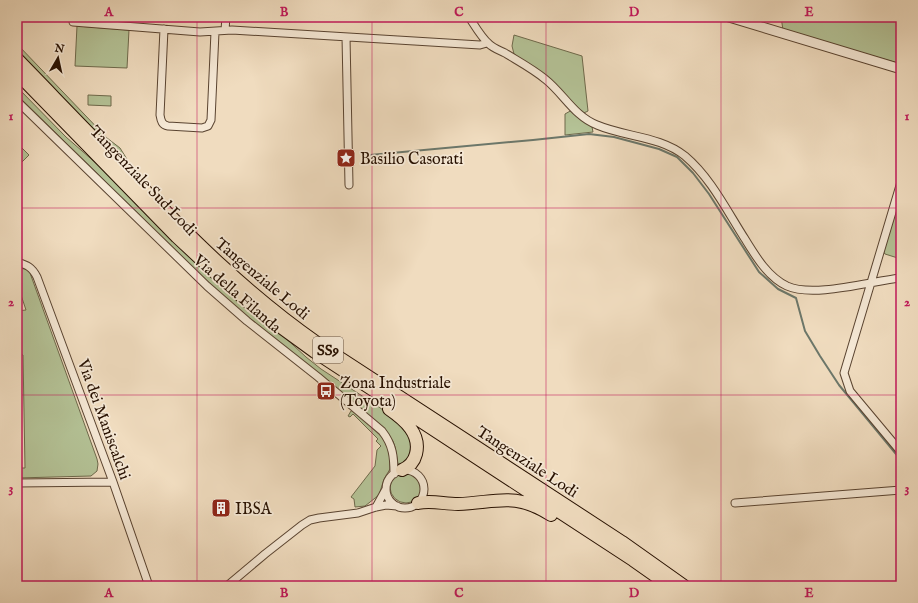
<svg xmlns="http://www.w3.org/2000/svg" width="918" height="603" viewBox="0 0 918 603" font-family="'IM FELL English',serif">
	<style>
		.green { fill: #b4c296; stroke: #6e694b }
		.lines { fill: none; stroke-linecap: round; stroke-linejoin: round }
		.stream { stroke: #6c776a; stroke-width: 2 }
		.minor-casing { stroke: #594330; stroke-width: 9 }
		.tertiary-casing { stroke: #594330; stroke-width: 11 }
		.trunk-casing { stroke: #271000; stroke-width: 14 }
		.minor { stroke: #f5e8d5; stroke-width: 7 }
		.tertiary { stroke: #f5e8d5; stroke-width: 9 }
		.trunk { stroke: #f0dcbf; stroke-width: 12 }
		.grid { fill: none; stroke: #c2185b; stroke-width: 1; stroke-opacity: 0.55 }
		.labels { text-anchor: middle; stroke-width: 3.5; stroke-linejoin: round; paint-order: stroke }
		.shield { fill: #f5e8d5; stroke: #655140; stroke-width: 1 }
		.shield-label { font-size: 15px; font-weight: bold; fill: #271000 }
		.poi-label { font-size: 16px; fill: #271000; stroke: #f5e8d5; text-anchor: start }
		.street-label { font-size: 16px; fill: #271000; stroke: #f5e8d5 }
		.neatline { fill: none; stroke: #c2185b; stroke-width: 1.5 }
		.grid-label { font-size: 13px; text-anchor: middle; font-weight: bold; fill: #c2185b }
	</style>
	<rect width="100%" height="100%" fill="#f0dcbf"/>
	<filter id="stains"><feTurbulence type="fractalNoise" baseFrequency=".005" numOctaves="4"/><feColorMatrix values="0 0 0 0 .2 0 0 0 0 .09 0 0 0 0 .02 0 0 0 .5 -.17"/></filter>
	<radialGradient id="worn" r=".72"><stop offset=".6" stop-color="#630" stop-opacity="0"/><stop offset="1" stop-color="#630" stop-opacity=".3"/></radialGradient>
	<path class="green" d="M32,17H66L65,21Z
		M781,17H901V64L783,30Z
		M77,26L129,30L127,68L75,66Z
		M514,35L582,56L588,111L586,112L583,113L556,85L514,54L512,46Z
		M17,44L107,138L120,148L130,164L128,165L17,51Z
		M17,87L66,137L105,171L306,357L321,369L379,407L404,426L414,447L406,463L398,464L395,447L393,441L380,425L339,390L233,305L210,284L17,95Z
		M88,95L111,96V106L88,105Z
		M572,110L592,127L593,132L565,135V114Z
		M17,143L29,155L17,167Z
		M901,192V259L885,254L883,251Z
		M17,268L26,269L30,273L97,459L98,464L97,471L91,476L17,478V468H25L23,355L17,354V311L26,310L17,283Z
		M353,410L384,439L389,451L390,459V469L384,479L379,495L365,506L355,507L354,499L351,497L375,466L377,450L381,446L376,441L378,439L353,414L350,417L348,416L351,411Z
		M390 487a16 16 0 1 1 32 0a16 16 0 1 1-32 0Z"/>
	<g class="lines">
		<path class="stream" d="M370,155L533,140L589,134L614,137L659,149L677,157L693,173L709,194L759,272L778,289L796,298L805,331L820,356L839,385L901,460"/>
		<defs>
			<path id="minor" d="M469,17C475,26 481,37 489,44C493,48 499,50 505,53C518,61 533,69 545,79C563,93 575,117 597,125C625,137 660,136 685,156C711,178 727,211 745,239C756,257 768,277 787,286C814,298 871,281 901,278
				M73,22L200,32L232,30L480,45L487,43
				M164,29L160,115C161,121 162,125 168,126L202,128L208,126L211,120L215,32
				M225,30L226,17
				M346,37L349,185
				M17,101L207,286L247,321L318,377L382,431C393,445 394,457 394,474
				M901,182L844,373L850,391L901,452
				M17,262C27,265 32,267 37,277L113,482L149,586
				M386 489a19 19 0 1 1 38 0a19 19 0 1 1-38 0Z
				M17,483L113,482
				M735,503L901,490
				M376,507L386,489
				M227,586L265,554L302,525L310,520L319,518L358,513L376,507L386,505L397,506"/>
			<path id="tertiary" d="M729,17L901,69"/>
			<path id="trunk" d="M17,59C55,98 93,138 132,177C191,238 247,294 317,343L622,542L684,586
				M17,73L177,237L222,279L256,309L315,352L633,560L670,586
				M389,409C405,420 421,434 416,454C414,462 409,467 402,470
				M418,503C431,500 444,504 458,504C496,503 514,491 551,515"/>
		</defs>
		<use href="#minor" class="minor-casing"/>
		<use href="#tertiary" class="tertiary-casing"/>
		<use href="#trunk" class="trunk-casing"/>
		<use href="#minor" class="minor"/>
		<use href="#tertiary" class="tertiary"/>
		<use href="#trunk" class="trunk"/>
	</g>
	<path class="grid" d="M197,17V586M372,17V586M546,17V586M721,17V586M17,208H901M17,395H901"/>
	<defs>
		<symbol id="sight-square" viewBox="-11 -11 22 22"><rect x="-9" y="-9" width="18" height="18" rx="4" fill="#8f2418" stroke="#f5e8d5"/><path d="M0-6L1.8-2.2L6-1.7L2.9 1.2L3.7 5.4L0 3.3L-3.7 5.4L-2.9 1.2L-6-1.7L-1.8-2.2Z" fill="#fff"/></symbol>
		<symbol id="bus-square" viewBox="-11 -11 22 22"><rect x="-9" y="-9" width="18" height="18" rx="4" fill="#8f2418" stroke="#f5e8d5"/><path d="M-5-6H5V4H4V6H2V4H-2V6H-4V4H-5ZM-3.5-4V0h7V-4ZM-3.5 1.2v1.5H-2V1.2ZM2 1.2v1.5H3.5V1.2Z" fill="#fff"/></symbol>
		<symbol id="building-square" viewBox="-11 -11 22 22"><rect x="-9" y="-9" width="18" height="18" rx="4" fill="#8f2418" stroke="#f5e8d5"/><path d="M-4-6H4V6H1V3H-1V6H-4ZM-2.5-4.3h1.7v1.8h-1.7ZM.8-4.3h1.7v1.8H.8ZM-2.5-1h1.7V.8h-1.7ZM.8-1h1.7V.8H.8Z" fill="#fff"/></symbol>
	</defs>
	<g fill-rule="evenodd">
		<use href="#sight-square" x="335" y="147" width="22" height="22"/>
		<use href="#bus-square" x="315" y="380" width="22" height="22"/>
		<use href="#building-square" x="210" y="497" width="22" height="22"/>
	</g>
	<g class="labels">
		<rect class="shield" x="313" y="337" width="30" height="26" rx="3"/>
		<g class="shield-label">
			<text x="328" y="355">SS9</text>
		</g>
		<g class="poi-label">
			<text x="360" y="164">Basilio Casorati</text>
			<text x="340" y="388">Zona Industriale<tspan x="340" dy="18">(Toyota)</tspan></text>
			<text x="235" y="514">IBSA</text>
		</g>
		<g class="street-label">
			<text transform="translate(144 180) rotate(46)" y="6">Tangenziale Sud Lodi</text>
			<text transform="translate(263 278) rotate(40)" y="6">Tangenziale Lodi</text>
			<text transform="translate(238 293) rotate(41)" y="6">Via della Filanda</text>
			<text transform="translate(105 419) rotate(70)" y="6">Via dei Maniscalchi</text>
			<text transform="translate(528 461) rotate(33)" y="6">Tangenziale Lodi</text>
		</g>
	</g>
	<rect width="918" height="603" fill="none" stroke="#f0dcbf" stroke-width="44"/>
	<g transform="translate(58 58) rotate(9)" stroke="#f5e8d5" stroke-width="3" paint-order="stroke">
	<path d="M0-3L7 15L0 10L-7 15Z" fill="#271000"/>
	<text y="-6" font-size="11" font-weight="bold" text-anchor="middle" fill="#271000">N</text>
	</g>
	<rect x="22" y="22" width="874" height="559" class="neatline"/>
	<g class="grid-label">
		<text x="109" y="16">A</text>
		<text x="284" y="16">B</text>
		<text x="459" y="16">C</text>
		<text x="634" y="16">D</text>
		<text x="809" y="16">E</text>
		<text x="11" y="120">1</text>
		<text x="907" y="120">1</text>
		<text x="11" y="306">2</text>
		<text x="907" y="306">2</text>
		<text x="11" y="492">3</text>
		<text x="907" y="492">3</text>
		<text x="109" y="597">A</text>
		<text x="284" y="597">B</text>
		<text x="459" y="597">C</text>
		<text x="634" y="597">D</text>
		<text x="809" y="597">E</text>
	</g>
	<rect width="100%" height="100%" filter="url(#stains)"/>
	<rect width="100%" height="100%" fill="url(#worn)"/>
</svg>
